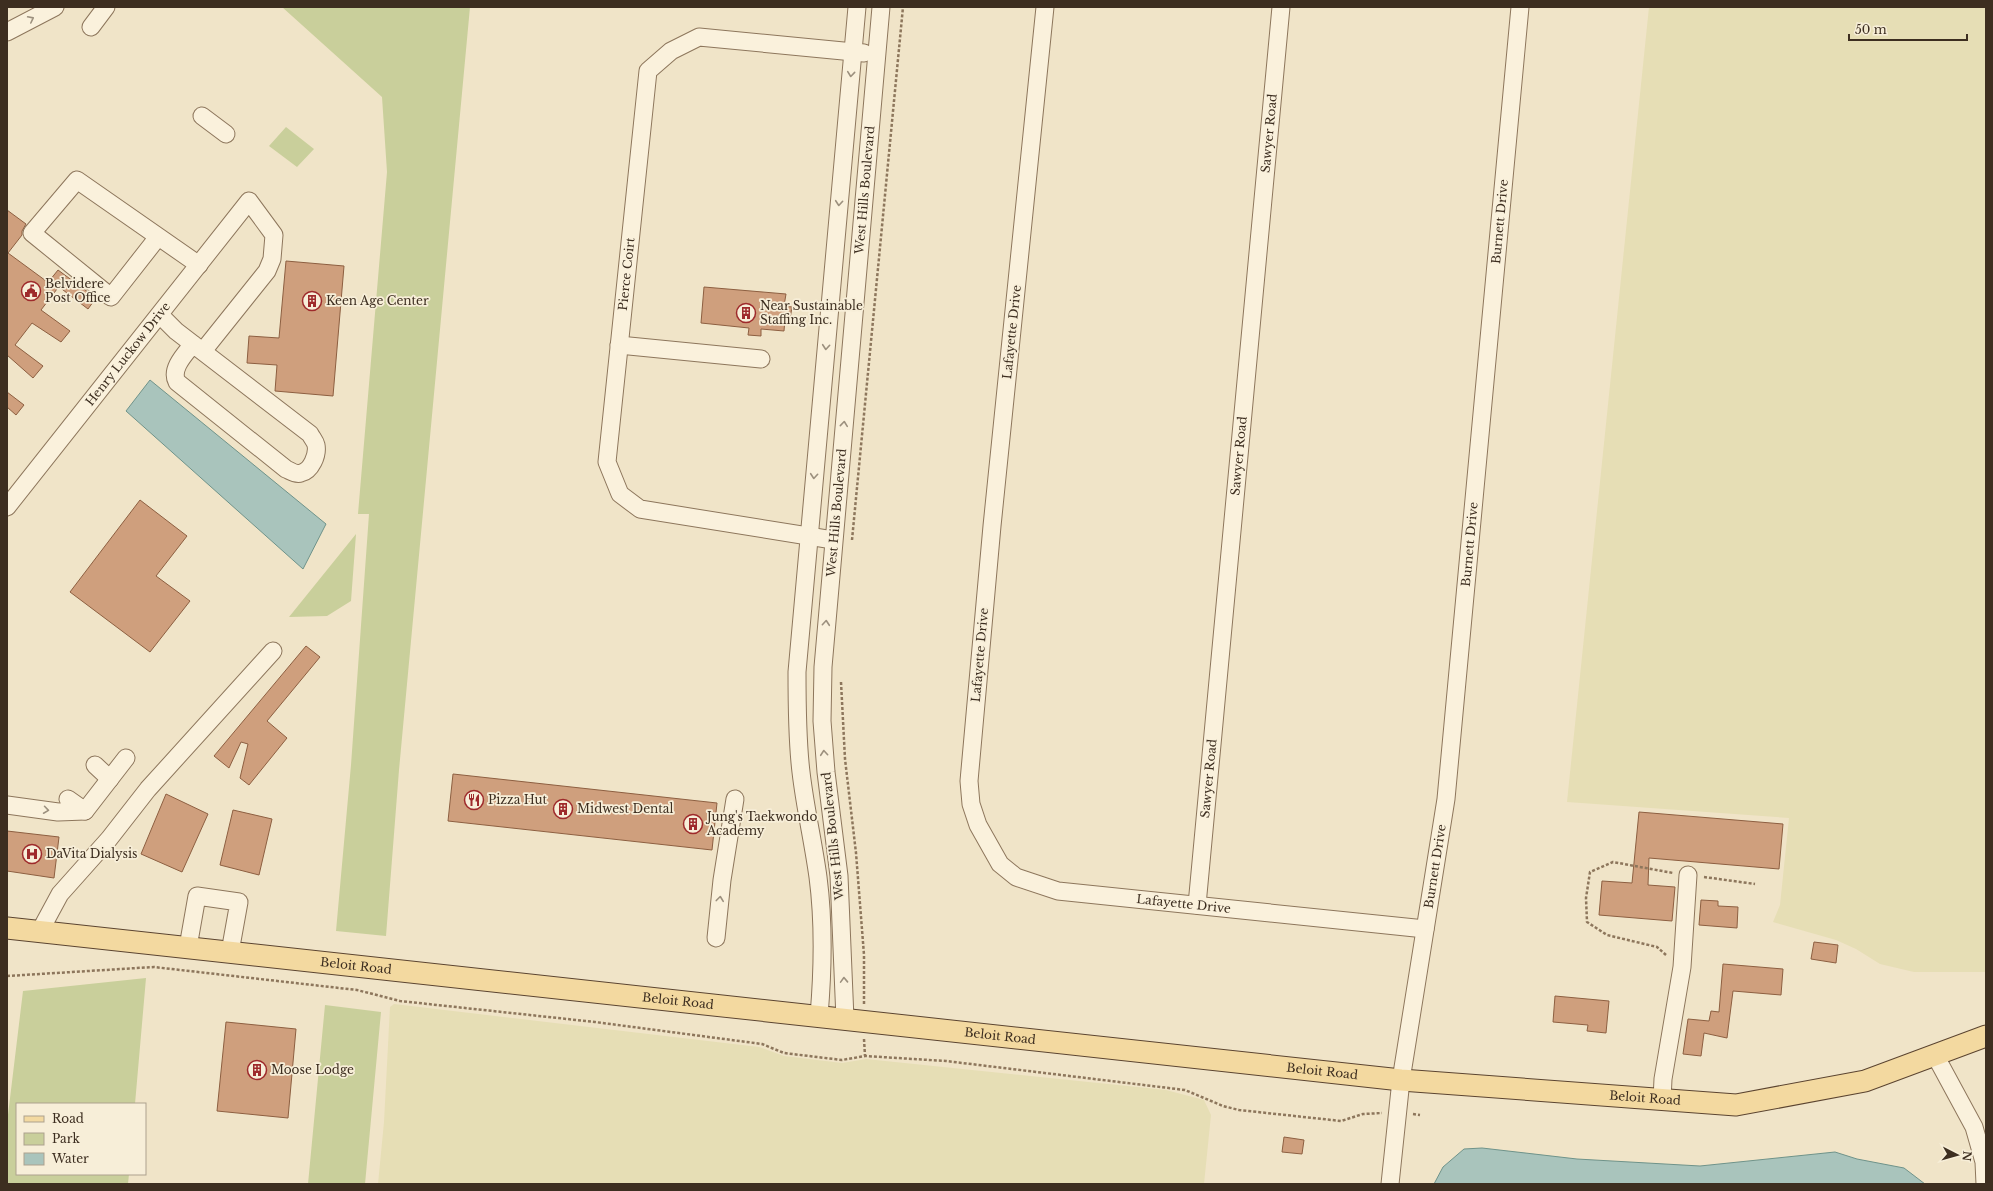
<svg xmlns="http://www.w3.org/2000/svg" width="1993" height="1191" viewBox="0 0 1993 1191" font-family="'Libre Baskerville',serif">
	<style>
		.farmland { fill: #e6deb5 }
		.green { fill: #c9cf9b }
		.water { fill: #a9c4bc; stroke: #6f938a }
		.building { fill: #cf9f7d; stroke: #8d5f41 }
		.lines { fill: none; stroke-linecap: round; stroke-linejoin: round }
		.minor-casing { stroke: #8d765c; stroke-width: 19 }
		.major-casing { stroke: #5b4430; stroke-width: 23 }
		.path { stroke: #8d765c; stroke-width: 2.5; stroke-dasharray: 3 2; stroke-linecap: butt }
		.minor { stroke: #faf1dc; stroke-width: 17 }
		.major { stroke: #f3d9a0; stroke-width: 21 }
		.oneway { stroke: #9c907e }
		.labels { text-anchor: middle; stroke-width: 3.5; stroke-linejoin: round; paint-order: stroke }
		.street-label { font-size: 12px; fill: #3d2e20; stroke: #f7eed8 }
		.poi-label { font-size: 12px; fill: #3d2e20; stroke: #f7eed8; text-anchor: start }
	</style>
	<rect width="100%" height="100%" fill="#f0e4c8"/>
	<path class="farmland" d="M1649,7H1986V972H1914L1880,964L1856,949L1836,940L1773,922L1780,905L1789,818L1567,802Z
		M394,1004L759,1047L784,1056L842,1063L866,1059L1166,1090L1204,1100L1211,1115L1204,1184H378L384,1122L390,1007Z"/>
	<path class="green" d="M282,7H470L399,770L386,936L336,931L351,765L369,514H358L387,172L382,97Z
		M286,127L314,149L297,167L269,146Z
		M356,534L351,601L327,616L289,617Z
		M146,978L135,1104H17V1174H129L128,1184H7V1123L23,991Z
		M325,1005L381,1012L365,1184H308Z"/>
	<path class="water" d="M150,380L326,524L303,569L126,411Z
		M1482,1148L1577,1159L1700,1166L1835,1152L1857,1159L1904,1168L1925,1184H1434L1443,1167L1464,1149Z"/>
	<path class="building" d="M7,210L26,224L22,231V235L8,253L57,289L41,310L70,331L61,342L32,323L15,345L43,366L33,378L7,355Z
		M286,261L344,266L333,396L275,391L277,365L247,363L249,336L279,338Z
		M58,270L96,298L88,309L50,280Z
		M704,287L786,294L784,306L792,307L790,319H785L784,331L761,329V336L748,335L749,328L701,323Z
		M7,392L24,405L16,415L7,407Z
		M140,500L187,536L156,576L190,601L150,652L70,592Z
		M306,646L320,657L267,721L287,738L249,785L240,778L248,744L241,742L229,768L214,756Z
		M453,774L717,803L712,850L448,821Z
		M166,794L208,814L182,872L141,854Z
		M233,810L272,819L259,875L220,865Z
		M1639,812L1783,824L1779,869L1649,858L1648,885L1675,887L1672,921L1599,915L1602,881L1632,883Z
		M7,831L59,837L54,878L7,871Z
		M1701,900L1718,901V906L1738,907L1737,928L1699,925Z
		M1814,942L1838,945L1836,963L1811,959Z
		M1723,964L1783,969L1781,995L1733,991L1727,1038L1704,1033L1701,1056L1683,1054L1688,1019L1709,1021L1711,1011L1719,1012Z
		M1555,996L1609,1001L1606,1033L1587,1031L1588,1025L1553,1022Z
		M226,1022L296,1029L288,1118L217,1111Z
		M1284,1137L1304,1140L1302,1154L1282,1152Z"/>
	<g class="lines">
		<defs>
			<g id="minor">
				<path id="s1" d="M1045,7L992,526L969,781L971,804L978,825L1000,864L1016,877L1058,891L1425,929"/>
				<path d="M91,27L106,7"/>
				<path d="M7,32L55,7"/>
				<path d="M202,116L226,134"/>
				<path d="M158,237L111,297L32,233L77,180L199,265"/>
				<path d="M160,315L176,331L310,434C312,438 315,441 316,445C318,455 311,471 301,473C295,475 291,471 286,469L177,382C170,369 185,354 193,344"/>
				<path d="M619,345L761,359"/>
				<path id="s2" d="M7,507L249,201L274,235L272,259L267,271L203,351"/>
				<path id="s3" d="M833,540L640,509L620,494L607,462L648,71L671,51L699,37L864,53"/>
				<path d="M95,765L110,779"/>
				<path d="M68,799L85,811L126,758"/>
				<path d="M7,805L58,812L85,811"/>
				<path id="s4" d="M1197,905L1281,7"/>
				<path d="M40,931L60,894L109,839L148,789L273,651"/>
				<path d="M716,938L722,880L735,799"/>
				<path d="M188,947L197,896L239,902L230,952"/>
				<path d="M819,1016C823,969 824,923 818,877C813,841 805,807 801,772C797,739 797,705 797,672L857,7"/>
				<path id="s5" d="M845,1019L839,876L826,772L822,721L823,667L881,7"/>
				<path d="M1935,1055L1974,1127L1984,1162L1985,1184"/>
				<path d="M1662,1100L1663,1079L1682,967L1688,875"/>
				<path id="s6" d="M1390,1184L1401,1080L1446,799L1520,7"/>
			</g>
			<g id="major">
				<path id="s7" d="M7,928L1401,1080L1736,1105L1865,1081L1986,1036"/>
			</g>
		</defs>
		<use href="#minor" class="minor-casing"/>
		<use href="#major" class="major-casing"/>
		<path class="path" d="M852,540L903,7
			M841,682L845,759L856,853L864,955V1004
			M1704,877L1755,884
			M1666,955L1657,947L1607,935L1587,922L1586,898L1590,872L1613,862L1673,873
			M7,976L154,967L357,990L400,1001L595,1022L762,1044L784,1053L842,1060L865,1056L946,1061L1185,1090L1223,1106L1239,1110L1341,1121L1363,1114L1382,1113
			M864,1039L865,1056
			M1413,1114L1420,1115"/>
		<use href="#minor" class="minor"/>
		<use href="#major" class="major"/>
	</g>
	<defs><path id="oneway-chevron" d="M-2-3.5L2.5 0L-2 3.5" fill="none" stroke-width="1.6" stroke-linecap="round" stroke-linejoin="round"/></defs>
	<g class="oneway">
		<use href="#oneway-chevron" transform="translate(31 19) rotate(-27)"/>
		<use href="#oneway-chevron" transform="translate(851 74) rotate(96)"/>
		<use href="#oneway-chevron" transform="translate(839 203) rotate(95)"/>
		<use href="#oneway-chevron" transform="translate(826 347) rotate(95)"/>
		<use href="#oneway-chevron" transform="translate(844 424) rotate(-84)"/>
		<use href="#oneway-chevron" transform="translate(814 476) rotate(95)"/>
		<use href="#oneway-chevron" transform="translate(826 623) rotate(-85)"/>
		<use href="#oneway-chevron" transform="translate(824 753) rotate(-95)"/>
		<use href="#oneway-chevron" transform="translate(46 810) rotate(8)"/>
		<use href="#oneway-chevron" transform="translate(720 899) rotate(-83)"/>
		<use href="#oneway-chevron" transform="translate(844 980) rotate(-92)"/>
	</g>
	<defs>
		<symbol id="civic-ring" viewBox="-11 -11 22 22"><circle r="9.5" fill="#f7eed8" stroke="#9e2a2b" stroke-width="1.5"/><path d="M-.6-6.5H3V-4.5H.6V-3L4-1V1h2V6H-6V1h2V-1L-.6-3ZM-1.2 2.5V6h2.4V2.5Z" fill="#9e2a2b"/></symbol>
		<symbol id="building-ring" viewBox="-11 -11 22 22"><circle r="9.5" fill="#f7eed8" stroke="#9e2a2b" stroke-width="1.5"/><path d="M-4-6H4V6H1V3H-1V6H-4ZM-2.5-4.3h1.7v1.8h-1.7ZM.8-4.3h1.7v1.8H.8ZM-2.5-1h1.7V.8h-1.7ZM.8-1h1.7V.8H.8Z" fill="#9e2a2b"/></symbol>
		<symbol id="restaurant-ring" viewBox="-11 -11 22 22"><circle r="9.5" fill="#f7eed8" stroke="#9e2a2b" stroke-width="1.5"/><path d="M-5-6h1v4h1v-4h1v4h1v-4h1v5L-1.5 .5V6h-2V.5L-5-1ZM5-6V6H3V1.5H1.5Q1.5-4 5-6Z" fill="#9e2a2b"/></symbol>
		<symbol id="hospital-ring" viewBox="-11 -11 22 22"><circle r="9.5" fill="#f7eed8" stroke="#9e2a2b" stroke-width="1.5"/><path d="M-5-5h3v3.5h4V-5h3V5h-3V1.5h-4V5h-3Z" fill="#9e2a2b"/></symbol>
	</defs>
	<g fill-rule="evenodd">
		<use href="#civic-ring" x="20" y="280" width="22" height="22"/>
		<use href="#building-ring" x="301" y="290" width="22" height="22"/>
		<use href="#building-ring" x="735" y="302" width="22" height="22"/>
		<use href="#restaurant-ring" x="463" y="789" width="22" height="22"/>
		<use href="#building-ring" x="552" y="798" width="22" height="22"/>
		<use href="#building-ring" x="682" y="813" width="22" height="22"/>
		<use href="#hospital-ring" x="21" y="843" width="22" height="22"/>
		<use href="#building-ring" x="246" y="1059" width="22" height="22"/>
	</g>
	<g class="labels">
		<g class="street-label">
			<text dy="4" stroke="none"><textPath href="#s4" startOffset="775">Sawyer Road</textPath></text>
			<text dy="4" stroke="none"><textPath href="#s5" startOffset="832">West Hills Boulevard</textPath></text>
			<text dy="4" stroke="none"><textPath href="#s6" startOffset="969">Burnett Drive</textPath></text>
			<text dy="4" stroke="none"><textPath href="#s3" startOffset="444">Pierce Coirt</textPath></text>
			<text transform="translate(1012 332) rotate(-84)" y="4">Lafayette Drive</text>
			<text dy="4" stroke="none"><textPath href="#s2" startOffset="195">Henry Luckow Drive</textPath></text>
			<text dy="4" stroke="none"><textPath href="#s4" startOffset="451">Sawyer Road</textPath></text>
			<text dy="4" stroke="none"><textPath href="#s5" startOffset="508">West Hills Boulevard</textPath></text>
			<text dy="4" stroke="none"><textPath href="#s6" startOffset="645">Burnett Drive</textPath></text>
			<text transform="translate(980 655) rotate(-85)" y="4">Lafayette Drive</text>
			<text dy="4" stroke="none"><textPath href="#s4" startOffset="127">Sawyer Road</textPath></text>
			<text transform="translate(833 836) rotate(-96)" y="4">West Hills Boulevard</text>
			<text dy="4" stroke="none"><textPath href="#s6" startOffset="321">Burnett Drive</textPath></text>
			<text dy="4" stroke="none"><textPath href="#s1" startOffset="1059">Lafayette Drive</textPath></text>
			<text dy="4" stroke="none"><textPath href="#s7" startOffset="351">Beloit Road</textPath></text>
			<text dy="4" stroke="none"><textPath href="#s7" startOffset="675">Beloit Road</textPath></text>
			<text dy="4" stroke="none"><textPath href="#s7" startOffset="999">Beloit Road</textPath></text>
			<text dy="4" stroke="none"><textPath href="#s7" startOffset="1323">Beloit Road</textPath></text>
			<text dy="4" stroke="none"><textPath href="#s7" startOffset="1647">Beloit Road</textPath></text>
		</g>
		<g class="poi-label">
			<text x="45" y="288">Belvidere<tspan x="45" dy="14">Post Office</tspan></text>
			<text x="326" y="305">Keen Age Center</text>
			<text x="760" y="310">Near Sustainable<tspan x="760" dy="14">Staffing Inc.</tspan></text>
			<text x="488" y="804">Pizza Hut</text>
			<text x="577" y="813">Midwest Dental</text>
			<text x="707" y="821">Jung's Taekwondo<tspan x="707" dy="14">Academy</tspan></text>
			<text x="46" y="858">DaVita Dialysis</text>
			<text x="271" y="1074">Moose Lodge</text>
		</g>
	</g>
	<rect width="1993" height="1191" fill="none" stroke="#3d2e20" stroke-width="16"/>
	<rect x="16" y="1103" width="130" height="72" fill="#f7eed8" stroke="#ada18e"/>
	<rect x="24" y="1116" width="20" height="6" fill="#f3d9a0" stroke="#ada18e"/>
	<text x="52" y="1123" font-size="12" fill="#3d2e20">Road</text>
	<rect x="24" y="1133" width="20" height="12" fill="#c9cf9b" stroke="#ada18e"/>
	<text x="52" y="1143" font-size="12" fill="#3d2e20">Park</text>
	<rect x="24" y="1153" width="20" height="12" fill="#a9c4bc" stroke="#ada18e"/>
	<text x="52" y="1163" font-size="12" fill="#3d2e20">Water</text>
	<g transform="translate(1957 1155) rotate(96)" stroke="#f7eed8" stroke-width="3" paint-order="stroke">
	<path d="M0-3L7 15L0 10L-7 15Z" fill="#3d2e20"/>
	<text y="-6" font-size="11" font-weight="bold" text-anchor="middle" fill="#3d2e20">N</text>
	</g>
	<path d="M1849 34v6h118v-6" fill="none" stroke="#3d2e20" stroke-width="2"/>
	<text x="1855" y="34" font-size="12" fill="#3d2e20" stroke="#f7eed8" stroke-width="3" paint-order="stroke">50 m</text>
</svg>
